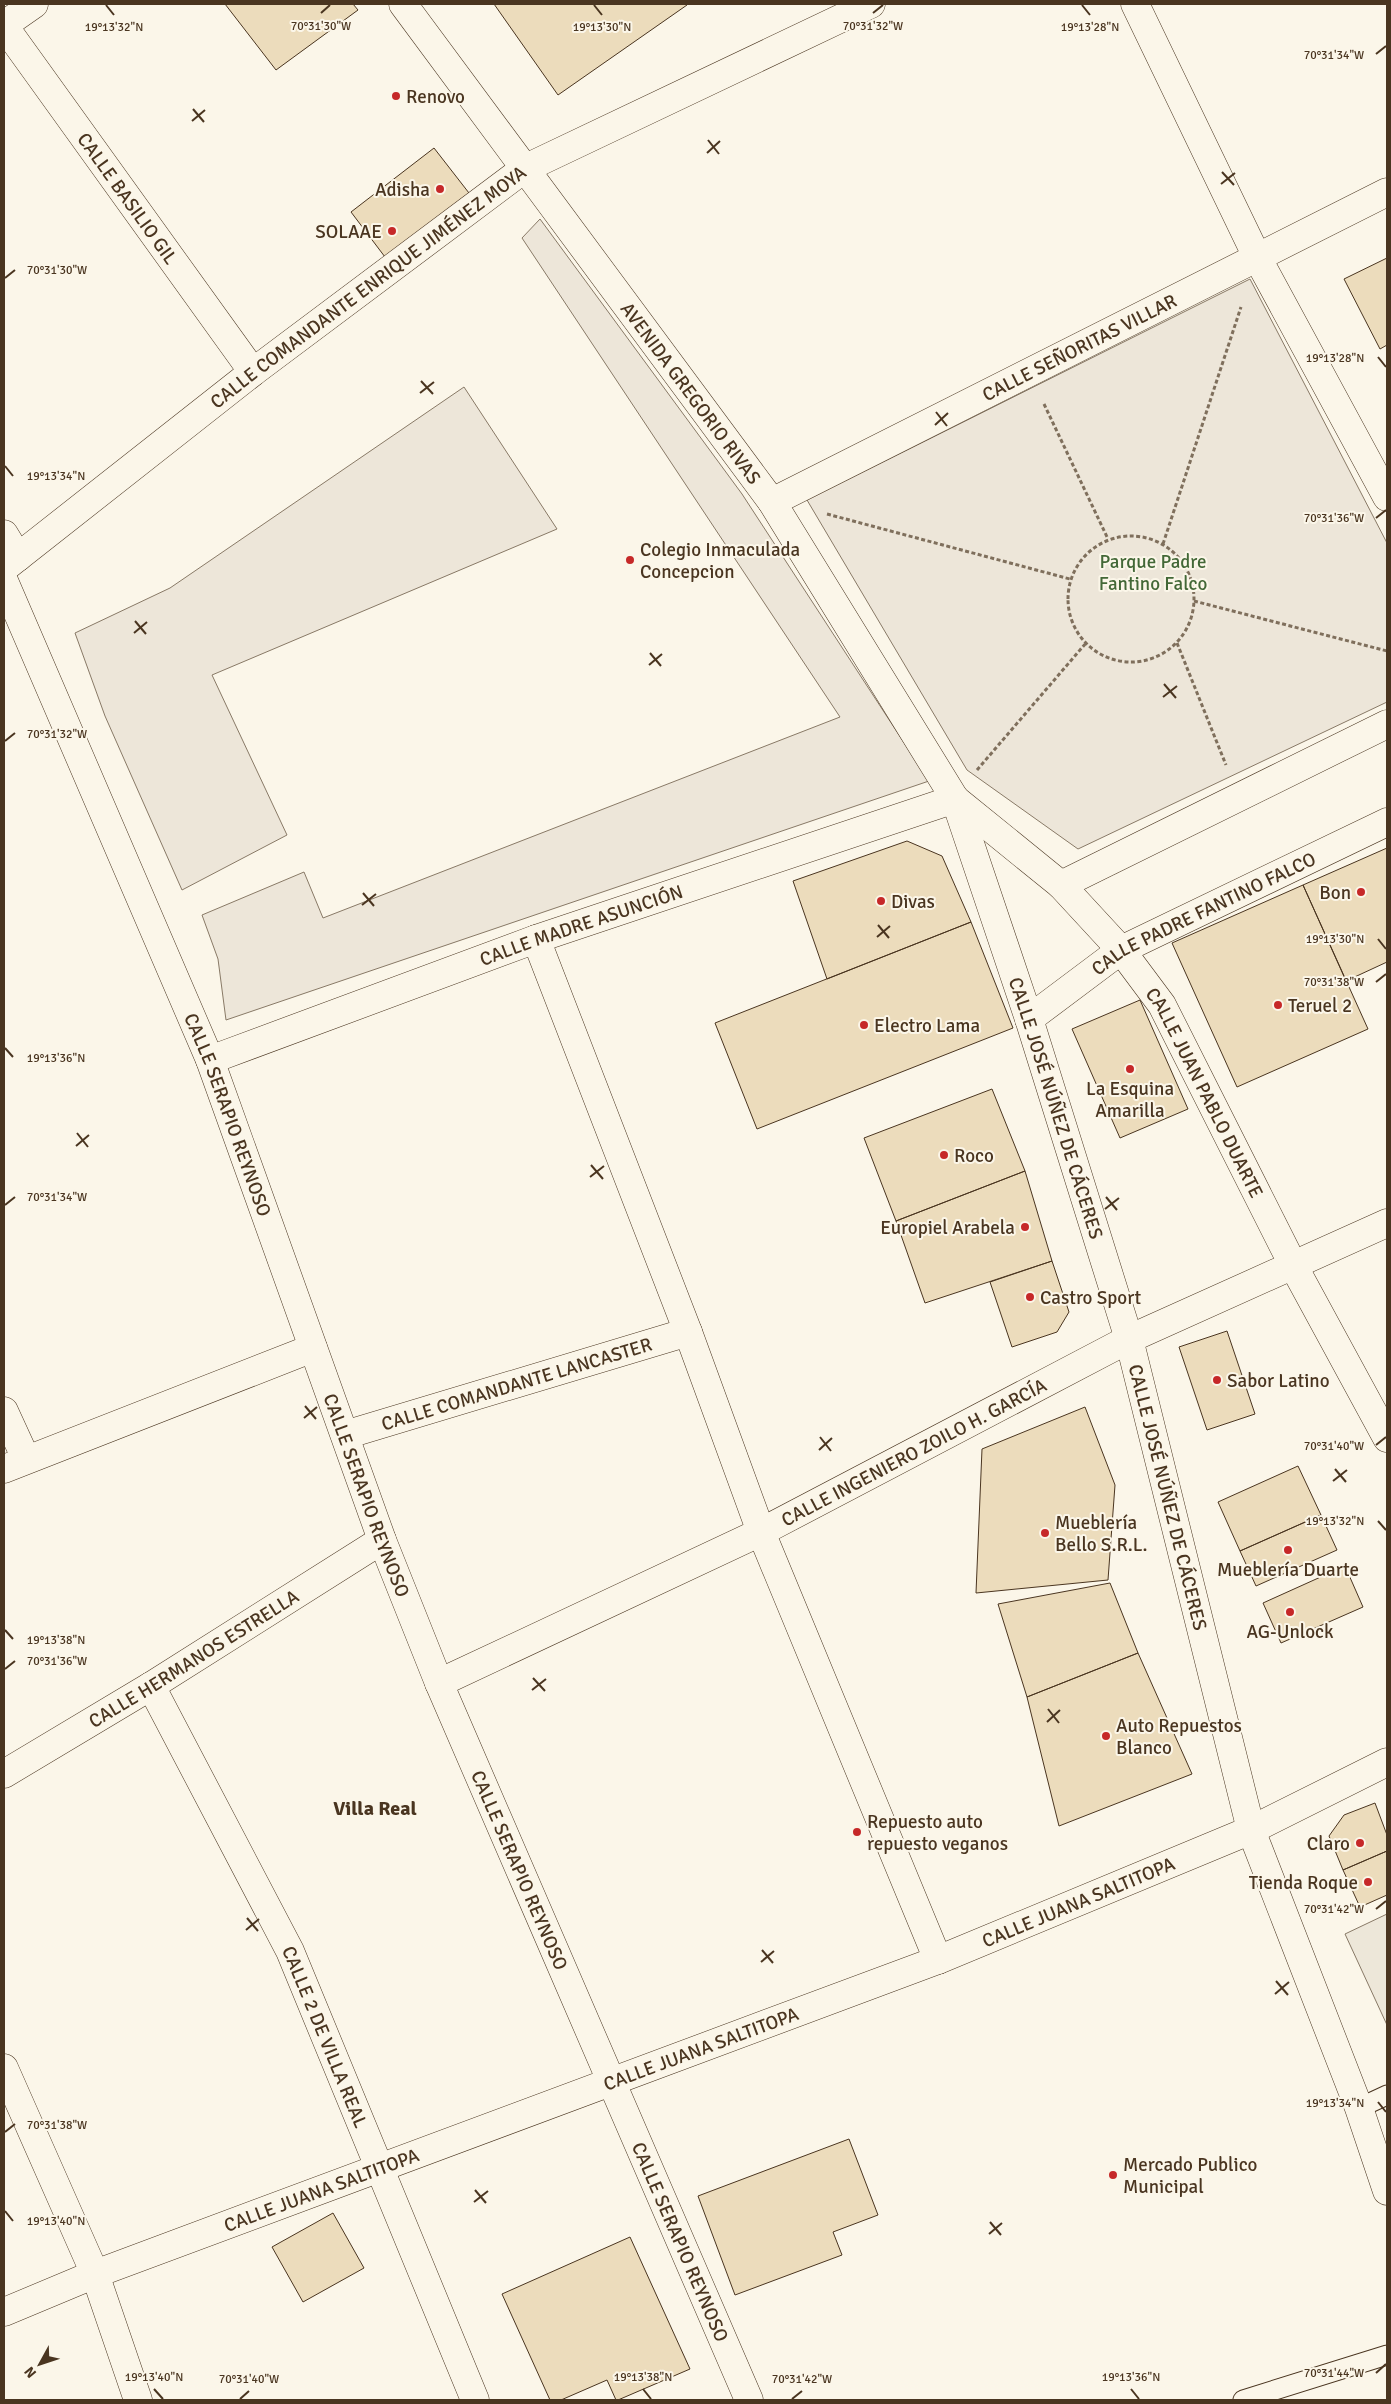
<svg xmlns="http://www.w3.org/2000/svg" width="1391" height="2404" viewBox="0 0 1391 2404" font-family="Signika,sans-serif">
	<style>
		.green { fill: #ede6d9; stroke: #887966 }
		.parking { fill: #ede7d9; stroke: #887966 }
		.building { fill: #ecdcbc; stroke: #4a3520 }
		.lines { fill: none; stroke-linecap: round; stroke-linejoin: round }
		.lane-casing { stroke: #4a3520; stroke-width: 21 }
		.street-casing { stroke: #4a3520; stroke-width: 29 }
		.secondary-casing { stroke: #4a3520; stroke-width: 29 }
		.path { stroke: #7f6f5c; stroke-width: 3; stroke-dasharray: 4 2.5; stroke-linecap: butt }
		.lane { stroke: #fbf6e9; stroke-width: 19 }
		.street { stroke: #fbf6e9; stroke-width: 28 }
		.secondary { stroke: #fbf6e9; stroke-width: 28 }
		.ticks { fill: none; stroke: #4a3520; stroke-width: 2 }
		.poi-dot { fill: #c62828; stroke: #fbf6e9; stroke-width: 2 }
		.labels { text-anchor: middle; stroke-width: 4; stroke-linejoin: round; paint-order: stroke }
		.poi-label { font-size: 19px; fill: #4a3520; stroke: #fbf6e9; text-anchor: start }
		.street-label { font-size: 19px; fill: #4a3520; stroke: #fbf6e9 }
		.park-label { font-size: 19px; fill: #436837; stroke: #fbf6e9 }
		.neighbourhood-label { font-size: 20px; font-weight: bold; fill: #4a3520; stroke: #fbf6e9 }
		.ticks-label { font-size: 12px; text-anchor: middle; fill: #4a3520; stroke: #fbf6e9; stroke-width: 4; stroke-linejoin: round; paint-order: stroke }
	</style>
	<rect width="100%" height="100%" fill="#fbf6e9"/>
	<path class="green" d="M540,219L742,494L929,781L226,1020L218,959L202,915L304,872L323,918L840,717L522,238Z
		M1250,279L1387,543V702L1078,849L967,770L807,500Z
		M464,387L557,529L212,675L287,835L182,890L105,716L75,633L170,588Z"/>
	<path class="parking" d="M1387,1914V2025L1345,1934Z"/>
	<path class="building" d="M225,4H353L358,10L276,70Z
		M494,4H686L687,5L558,95Z
		M434,148L469,193L385,257L351,212Z
		M1387,258V345L1380,349L1344,279Z
		M907,841L942,856L971,922L827,979L793,881Z
		M1387,848V962L1346,981L1303,885Z
		M1303,885L1368,1029L1237,1087L1172,943Z
		M971,922L1013,1028L757,1129L715,1023Z
		M1140,1000L1188,1109L1120,1138L1072,1029Z
		M992,1089L1025,1171L896,1221L864,1138Z
		M1025,1171L1052,1261L925,1303L896,1221Z
		M1052,1261L1069,1312L1057,1332L1012,1347L990,1282Z
		M1227,1331L1255,1414L1207,1430L1179,1347Z
		M1085,1407L1115,1485L1108,1580L976,1593L982,1449Z
		M1298,1466L1321,1515L1240,1551L1218,1502Z
		M1321,1515L1337,1550L1256,1586L1240,1551Z
		M1345,1566L1363,1607L1281,1643L1263,1603Z
		M1110,1583L1138,1653L1027,1697L998,1604Z
		M1138,1653L1192,1774L1059,1826L1027,1697Z
		M1375,1803L1387,1835V1851L1343,1870L1329,1836L1344,1815Z
		M1387,1851V1895L1360,1907L1343,1870Z
		M849,2139L878,2215L833,2232L842,2255L735,2295L698,2196Z
		M333,2213L364,2268L303,2302L272,2247Z
		M630,2237L690,2369L618,2400H616L607,2380L561,2400H550L502,2294Z"/>
	<g class="lines">
		<defs>
			<path id="lane" d="M1359,2108L1387,2095
				M1243,2400L1387,2355"/>
			<g id="street">
				<path d="M1135,4L1257,257L1387,497"/>
				<path d="M4,25L34,4"/>
				<path id="s1" d="M4,26L253,372"/>
				<path d="M524,169L871,4"/>
				<path id="s2" d="M772,502L1387,192"/>
				<path d="M4,534L18,557"/>
				<path id="s3" d="M4,581L210,1060L382,1540L439,1683L749,2400"/>
				<path d="M1061,885L1387,724"/>
				<path d="M536,939L688,1332L761,1532L938,1960"/>
				<path id="s4" d="M1029,1019L1121,950L1387,822"/>
				<path id="s5" d="M210,1060L536,939L955,799"/>
				<path d="M4,1411L26,1459"/>
				<path id="s6" d="M345,1435L688,1332"/>
				<path d="M4,1469L313,1348"/>
				<path id="s7" d="M439,1683L761,1532L1129,1339L1387,1223"/>
				<path id="s8" d="M151,1686L290,1951L475,2400"/>
				<path id="s9" d="M4,1774L151,1686L382,1540"/>
				<path d="M4,2068L95,2274L138,2400"/>
				<path id="s10" d="M4,2312L95,2274L938,1960L1251,1830L1387,1762"/>
			</g>
			<g id="secondary">
				<path id="s11" d="M403,4L772,502L955,799L1029,1019L1129,1339L1251,1830L1359,2108L1387,2191"/>
				<path id="s12" d="M4,568L253,372L524,169"/>
				<path id="s13" d="M955,799L1061,885L1121,950L1162,1005L1293,1265L1387,1438"/>
			</g>
		</defs>
		<use href="#lane" class="lane-casing"/>
		<use href="#street" class="street-casing"/>
		<use href="#secondary" class="secondary-casing"/>
		<path class="path" d="M1044,404L1108,539
			M827,514L1070,579
			M1068 599a63 63 0 1 1 126 0a63 63 0 1 1-126 0Z
			M1163,544L1241,307
			M1194,601L1387,651
			M1177,643L1226,765
			M977,770L1086,643"/>
		<use href="#lane" class="lane"/>
		<use href="#street" class="street"/>
		<use href="#secondary" class="secondary"/>
	</g>
	<path class="ticks" d="M106,5L114,15M594,5L602,15M1082,5L1090,15M321,13L330,5M873,13L883,5M1376,54L1386,46M193,109L204,122M192,121L205,110M708,140L719,154M707,153L720,141M1222,172L1234,185M1221,184L1235,173M5,278L15,270M1378,357L1386,367M421,381L433,394M420,393L434,382M936,412L947,426M935,425L948,413M5,466L13,476M1376,518L1386,510M135,621L146,634M134,633L147,622M650,653L661,666M649,665L662,654M1164,684L1176,698M1163,697L1177,686M5,741L15,733M363,893L374,906M362,905L376,894M878,925L889,938M877,937L890,926M1378,939L1386,949M1376,982L1386,974M5,1048L13,1057M77,1133L88,1147M76,1146L89,1135M591,1165L603,1179M590,1177L604,1166M1106,1197L1117,1210M5,1205L15,1197M1105,1209L1119,1198M305,1406L316,1419M304,1418L317,1407M820,1437L831,1451M1376,1445L1386,1437M819,1450L832,1438M1335,1469L1346,1482M1333,1481L1347,1470M1378,1521L1386,1530M5,1630L13,1639M5,1669L15,1661M533,1678L545,1691M532,1690L546,1679M1048,1709L1059,1723M1047,1722L1060,1710M1376,1909L1386,1901M247,1918L258,1931M246,1930L259,1919M762,1950L773,1963M761,1962L774,1951M1276,1981L1288,1995M1275,1994L1289,1982M1378,2102L1386,2112M5,2132L15,2124M475,2190L486,2203M474,2202L488,2191M5,2211L13,2221M990,2222L1001,2235M989,2234L1002,2223M1376,2373L1386,2364M154,2389L163,2399M643,2389L651,2399M1131,2389L1139,2399M240,2399L249,2391M792,2399L802,2391"/>
	<g class="poi-dot">
		<circle cx="396" cy="96" r="5"/>
		<circle cx="440" cy="189" r="5"/>
		<circle cx="392" cy="231" r="5"/>
		<circle cx="630" cy="560" r="5"/>
		<circle cx="1361" cy="892" r="5"/>
		<circle cx="881" cy="901" r="5"/>
		<circle cx="1278" cy="1005" r="5"/>
		<circle cx="864" cy="1025" r="5"/>
		<circle cx="1130" cy="1069" r="5"/>
		<circle cx="944" cy="1155" r="5"/>
		<circle cx="1025" cy="1227" r="5"/>
		<circle cx="1030" cy="1297" r="5"/>
		<circle cx="1217" cy="1380" r="5"/>
		<circle cx="1045" cy="1533" r="5"/>
		<circle cx="1288" cy="1550" r="5"/>
		<circle cx="1290" cy="1612" r="5"/>
		<circle cx="1106" cy="1736" r="5"/>
		<circle cx="857" cy="1832" r="5"/>
		<circle cx="1360" cy="1843" r="5"/>
		<circle cx="1368" cy="1882" r="5"/>
		<circle cx="1113" cy="2175" r="5"/>
	</g>
	<g class="labels">
		<g class="poi-label">
			<text x="406" y="103">Renovo</text>
			<text x="430" y="196" text-anchor="end">Adisha</text>
			<text x="382" y="238" text-anchor="end">SOLAAE</text>
			<text x="640" y="556">Colegio Inmaculada<tspan x="640" dy="22">Concepcion</tspan></text>
			<text x="1351" y="899" text-anchor="end">Bon</text>
			<text x="891" y="908">Divas</text>
			<text x="1288" y="1012">Teruel 2</text>
			<text x="874" y="1032">Electro Lama</text>
			<text x="1130" y="1095" text-anchor="middle">La Esquina<tspan x="1130" dy="22">Amarilla</tspan></text>
			<text x="954" y="1162">Roco</text>
			<text x="1015" y="1234" text-anchor="end">Europiel Arabela</text>
			<text x="1040" y="1304">Castro Sport</text>
			<text x="1227" y="1387">Sabor Latino</text>
			<text x="1055" y="1529">Mueblería<tspan x="1055" dy="22">Bello S.R.L.</tspan></text>
			<text x="1288" y="1576" text-anchor="middle">Mueblería Duarte</text>
			<text x="1290" y="1638" text-anchor="middle">AG-Unlock</text>
			<text x="1116" y="1732">Auto Repuestos<tspan x="1116" dy="22">Blanco</tspan></text>
			<text x="867" y="1828">Repuesto auto<tspan x="867" dy="22">repuesto veganos</tspan></text>
			<text x="1350" y="1850" text-anchor="end">Claro</text>
			<text x="1358" y="1889" text-anchor="end">Tienda Roque</text>
			<text x="1123" y="2171">Mercado Publico<tspan x="1123" dy="22">Municipal</tspan></text>
		</g>
		<g class="street-label">
			<text dy="7" stroke="none"><textPath href="#s1" startOffset="212">CALLE BASILIO GIL</textPath></text>
			<text dy="7" stroke="none"><textPath href="#s12" startOffset="460">CALLE COMANDANTE ENRIQUE JIMÉNEZ MOYA</textPath></text>
			<text dy="7" stroke="none"><textPath href="#s2" startOffset="344">CALLE SEÑORITAS VILLAR</textPath></text>
			<text dy="7" stroke="none"><textPath href="#s11" startOffset="484">AVENIDA GREGORIO RIVAS</textPath></text>
			<text dy="7" stroke="none"><textPath href="#s4" startOffset="205">CALLE PADRE FANTINO FALCO</textPath></text>
			<text dy="7" stroke="none"><textPath href="#s5" startOffset="395">CALLE MADRE ASUNCIÓN</textPath></text>
			<text dy="7" stroke="none"><textPath href="#s13" startOffset="391">CALLE JUAN PABLO DUARTE</textPath></text>
			<text dy="7" stroke="none"><textPath href="#s11" startOffset="1294">CALLE JOSÉ NÚÑEZ DE CÁCERES</textPath></text>
			<text dy="7" stroke="none"><textPath href="#s3" startOffset="579">CALLE SERAPIO REYNOSO</textPath></text>
			<text dy="7" stroke="none"><textPath href="#s6" startOffset="179">CALLE COMANDANTE LANCASTER</textPath></text>
			<text dy="7" stroke="none"><textPath href="#s7" startOffset="528">CALLE INGENIERO ZOILO H. GARCÍA</textPath></text>
			<text dy="7" stroke="none"><textPath href="#s3" startOffset="984">CALLE SERAPIO REYNOSO</textPath></text>
			<text dy="7" stroke="none"><textPath href="#s11" startOffset="1699">CALLE JOSÉ NÚÑEZ DE CÁCERES</textPath></text>
			<text dy="7" stroke="none"><textPath href="#s9" startOffset="222">CALLE HERMANOS ESTRELLA</textPath></text>
			<text dy="7" stroke="none"><textPath href="#s3" startOffset="1389">CALLE SERAPIO REYNOSO</textPath></text>
			<text dy="7" stroke="none"><textPath href="#s10" startOffset="1150">CALLE JUANA SALTITOPA</textPath></text>
			<text dy="7" stroke="none"><textPath href="#s8" startOffset="392">CALLE 2 DE VILLA REAL</textPath></text>
			<text dy="7" stroke="none"><textPath href="#s10" startOffset="745">CALLE JUANA SALTITOPA</textPath></text>
			<text dy="7" stroke="none"><textPath href="#s10" startOffset="340">CALLE JUANA SALTITOPA</textPath></text>
			<text dy="7" stroke="none"><textPath href="#s3" startOffset="1794">CALLE SERAPIO REYNOSO</textPath></text>
		</g>
		<g class="park-label">
			<text x="1153" y="568">Parque Padre<tspan x="1153" dy="22">Fantino Falco</tspan></text>
		</g>
		<g class="neighbourhood-label">
			<text x="375" y="1815">Villa Real</text>
		</g>
	</g>
	<g class="ticks-label">
		<text x="321" y="30">70°31'30"W</text>
		<text x="873" y="30">70°31'32"W</text>
		<text x="602" y="31">19°13'30"N</text>
		<text x="1090" y="31">19°13'28"N</text>
		<text x="114" y="31">19°13'32"N</text>
		<text x="1334" y="59">70°31'34"W</text>
		<text x="57" y="274">70°31'30"W</text>
		<text x="1335" y="362">19°13'28"N</text>
		<text x="56" y="480">19°13'34"N</text>
		<text x="1334" y="522">70°31'36"W</text>
		<text x="57" y="738">70°31'32"W</text>
		<text x="1335" y="943">19°13'30"N</text>
		<text x="1334" y="986">70°31'38"W</text>
		<text x="56" y="1062">19°13'36"N</text>
		<text x="57" y="1201">70°31'34"W</text>
		<text x="1334" y="1450">70°31'40"W</text>
		<text x="1335" y="1525">19°13'32"N</text>
		<text x="56" y="1644">19°13'38"N</text>
		<text x="57" y="1665">70°31'36"W</text>
		<text x="1334" y="1913">70°31'42"W</text>
		<text x="1335" y="2107">19°13'34"N</text>
		<text x="57" y="2129">70°31'38"W</text>
		<text x="56" y="2225">19°13'40"N</text>
		<text x="1334" y="2377">70°31'44"W</text>
		<text x="154" y="2381">19°13'40"N</text>
		<text x="643" y="2381">19°13'38"N</text>
		<text x="1131" y="2381">19°13'36"N</text>
		<text x="249" y="2383">70°31'40"W</text>
		<text x="802" y="2383">70°31'42"W</text>
	</g>
	<rect width="1391" height="2404" fill="none" stroke="#4a3520" stroke-width="10"/>
	<g transform="translate(40 2364) rotate(230)" stroke="#fbf6e9" stroke-width="4" paint-order="stroke">
	<path d="M0-4L9 19L0 12L-9 19Z" fill="#4a3520"/>
	<text y="-8" font-size="14" font-weight="bold" text-anchor="middle" fill="#4a3520">N</text>
	</g>
</svg>
